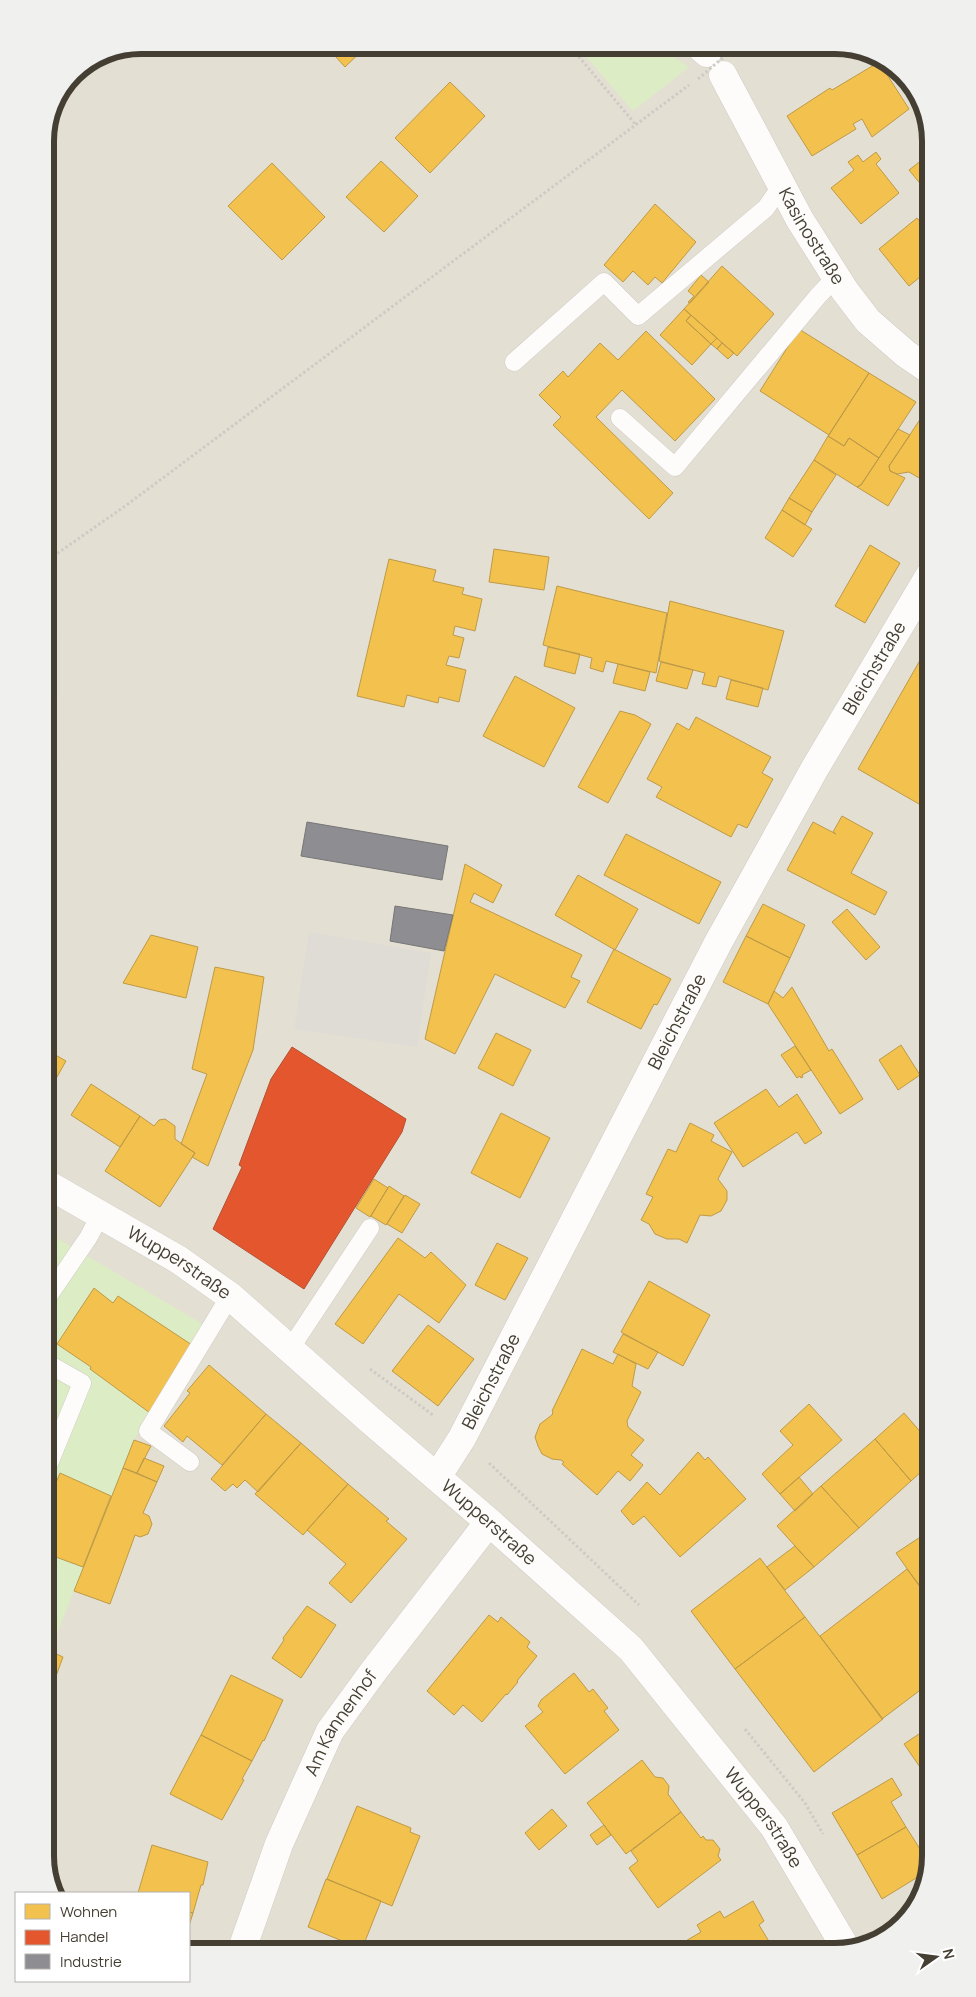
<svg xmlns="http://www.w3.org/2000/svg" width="976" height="1997" viewBox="0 0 976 1997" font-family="Manrope,sans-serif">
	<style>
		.residential { fill: #e4dfd3 }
		.green { fill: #dcecc4 }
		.parking { fill: #dfdcd6 }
		.homes { fill: #f2c14e; stroke: #be9a46 }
		.shops { fill: #e4572e; stroke: #b45030 }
		.industry { fill: #8d8d92; stroke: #777676 }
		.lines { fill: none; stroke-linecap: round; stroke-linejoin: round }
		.lane-casing { stroke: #cecbc4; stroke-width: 19 }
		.street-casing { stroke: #cecbc4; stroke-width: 29 }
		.path { stroke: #cecbc6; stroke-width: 3; stroke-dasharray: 2.5 2.5; stroke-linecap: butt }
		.lane { stroke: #fdfcfb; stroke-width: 18 }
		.street { stroke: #fdfcfb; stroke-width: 28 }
		.path-bridge { stroke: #cecbc6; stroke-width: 3; stroke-dasharray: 2.5 2.5; stroke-linecap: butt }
		.labels { text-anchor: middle; stroke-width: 5; stroke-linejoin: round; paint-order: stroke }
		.street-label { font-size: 18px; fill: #453f33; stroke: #fff }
		.rim { fill: none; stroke: #453f33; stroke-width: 6 }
	</style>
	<rect width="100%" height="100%" fill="#f0ede6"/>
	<path class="residential" d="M141,45H842L893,65L924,104L931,141V1857L915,1910L872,1945L835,1952H189V1893H52L45,1856V135L73,73L104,52Z"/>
	<path class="green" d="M576,45H656L689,67L633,111Z
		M45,1231L204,1325L134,1440L45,1664Z"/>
	<path class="parking" d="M309,932L431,953L417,1047L294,1029Z"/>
	<path class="homes" d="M325,45H368L345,67Z
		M879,62L909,109L872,137L862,119L853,124L856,129L812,156L787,116L830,88L832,90Z
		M450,82L485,116L430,173L395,138Z
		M876,152L881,159L876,164L899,193L861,224L831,188L854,170L848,162L858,155L863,162Z
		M931,153V181L923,187L909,170Z
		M381,161L418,196L384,232L346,197Z
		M272,163L325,217L282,260L228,206Z
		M655,204L696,242L662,283L655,277L648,285L633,271L623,282L604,265Z
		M917,218L931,234V268L909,286L879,249Z
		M722,266L774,314L737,356L684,309Z
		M701,275L709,282L690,303L688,302L694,296L688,291Z
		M684,309L691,315L686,321L711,344L692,365L660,335Z
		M691,315L717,338L711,344L686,321Z
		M799,329L869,373L829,435L760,391Z
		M646,331L715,399L675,441L622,390L596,417L673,493L649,519L553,425L561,417L539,395L563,371L568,377L600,343L618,360Z
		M717,338L722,343L717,349L711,344Z
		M722,343L734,353L728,359L717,349Z
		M869,373L916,402L879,458L849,438L844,446L828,436Z
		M927,409L931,411V485L909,472L897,474L890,471L889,466Z
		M898,429L910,435L889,466L890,471L905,478L888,506L857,487L861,485Z
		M828,436L844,446L849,438L879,458L861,485L857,487L814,460Z
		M814,460L836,475L812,512L789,498Z
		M789,498L812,512L805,525L782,510Z
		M782,510L812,529L793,557L765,538Z
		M870,545L900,563L865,623L835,606Z
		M494,549L549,557L544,590L489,582Z
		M389,559L436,570L433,581L464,588L462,594L482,599L475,631L455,626L453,635L464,638L459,658L449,656L446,665L466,670L459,702L439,697L438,703L407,695L404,707L357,696Z
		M557,586L667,613L656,673L606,661L603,672L590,668L592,658L543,645Z
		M670,601L784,631L768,690L719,676L716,687L702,684L705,673L659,661Z
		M931,641V799L926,808L858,769Z
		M548,647L580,654L575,674L544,666Z
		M661,662L693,670L687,689L656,681Z
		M618,664L650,672L645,691L613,683Z
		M515,676L575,708L544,767L483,736Z
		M731,680L763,688L758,707L726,699Z
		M620,711L635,715L651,724L608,803L578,787Z
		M696,717L771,757L762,773L773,779L747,828L738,824L731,837L656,797L662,787L647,779L677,723L689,730Z
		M842,816L873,833L851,873L887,892L875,915L787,870L813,822L836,834L833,832Z
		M626,834L721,882L699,924L604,875Z
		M465,864L502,885L493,903L474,893L470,902L582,955L571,977L580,981L565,1008L495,974L455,1054L425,1039Z
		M578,875L638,909L615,950L555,915Z
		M763,904L805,925L790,958L746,936Z
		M847,909L880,947L866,960L832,922Z
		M151,935L198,947L186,998L123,983Z
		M746,936L790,958L768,1004L723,982Z
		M614,949L671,979L657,1005L654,1004L641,1029L587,1002Z
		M215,967L264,977L253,1050L208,1166L192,1157L195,1153L181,1144L207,1074L192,1069Z
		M45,985L54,990L45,1006Z
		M792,987L829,1051L832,1049L863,1099L840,1114L768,1004L774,991L783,998Z
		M496,1033L531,1050L513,1086L478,1068Z
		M901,1045L920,1075L898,1090L879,1060Z
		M795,1046L811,1070L802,1075L803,1077L801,1078L800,1076L797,1078L781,1055Z
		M45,1049L66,1061L45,1098Z
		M91,1084L140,1116L120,1147L71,1115Z
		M766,1089L779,1107L797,1094L822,1133L805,1144L797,1132L743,1167L714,1123Z
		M501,1113L550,1138L520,1198L471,1173Z
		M140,1116L154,1126L159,1120L165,1119L175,1126V1139L195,1153L160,1207L105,1171Z
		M690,1123L714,1135L711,1141L732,1152L718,1179L727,1191V1200L721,1211L711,1216L700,1215L687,1243L679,1239H667L655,1234L649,1224L641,1220L653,1197L646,1194L668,1149L676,1152Z
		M374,1179L388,1188L370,1217L356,1208Z
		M389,1186L404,1196L386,1225L371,1216Z
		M405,1195L420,1204L402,1233L387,1224Z
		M398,1238L425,1258L431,1252L466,1285L439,1323L399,1294L363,1344L335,1324Z
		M497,1243L528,1258L505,1300L475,1285Z
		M649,1281L710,1315L683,1366L621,1332Z
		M94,1288L113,1303L118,1296L192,1345L150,1413L90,1369L91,1367L57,1344Z
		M428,1325L474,1359L438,1406L392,1371Z
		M623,1334L658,1352L648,1369L613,1352Z
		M582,1349L613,1364L618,1354L636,1364L632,1386L641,1392L627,1421L628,1427L644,1440L631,1455L643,1465L630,1481L618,1471L597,1495L562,1464L564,1462L561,1460L552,1459L542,1454L538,1446L535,1437L540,1424L552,1415L553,1412L552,1411Z
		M209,1365L266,1414L222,1465L187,1436L183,1442L164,1426L190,1393L187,1391Z
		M809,1404L842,1440L780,1494L762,1474L793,1445L780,1431Z
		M904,1413L931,1444V1463L911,1481L875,1439Z
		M266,1414L301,1443L258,1492L245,1480L237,1488L233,1484L225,1491L211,1479Z
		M875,1439L911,1481L859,1528L821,1486Z
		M134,1440L151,1446L137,1473L123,1468Z
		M301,1443L348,1484L303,1535L255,1494Z
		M698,1452L705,1460L708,1457L746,1499L680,1557L644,1516L633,1525L621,1511L647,1482L660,1495Z
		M144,1458L164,1466L157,1482L137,1473Z
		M123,1468L157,1482L143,1513L149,1516L152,1524L148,1534L140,1537L135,1535L110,1604L74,1591Z
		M60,1473L111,1496L83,1567L45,1553V1509Z
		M799,1477L813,1494L795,1511L780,1494Z
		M348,1484L389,1519L386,1521L407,1539L351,1603L329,1583L346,1564L307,1530Z
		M821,1486L859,1528L814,1567L777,1526Z
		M931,1530V1580L920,1587L896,1553Z
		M795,1546L814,1567L785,1590L767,1567Z
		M760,1558L805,1617L735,1669L691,1611Z
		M907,1569L931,1600V1682L882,1719L820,1636Z
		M307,1606L336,1625L301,1678L272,1658L284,1640L283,1638Z
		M489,1615L498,1622L501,1617L530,1642L527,1647L537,1656L517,1681L518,1682L507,1695L506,1694L482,1722L463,1705L454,1715L427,1691Z
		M805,1617L883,1719L814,1772L735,1669Z
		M50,1651L63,1657L48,1698L45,1697V1664Z
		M574,1673L589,1692L593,1689L608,1708L604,1711L619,1730L565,1774L525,1726L543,1712L538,1706L541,1700Z
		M231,1675L283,1700L264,1741L263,1740L252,1761L201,1735Z
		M931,1726V1764L922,1770L904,1744Z
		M201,1735L252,1761L242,1779L244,1780L222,1820L170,1794Z
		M642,1760L655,1777L663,1778L669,1786L668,1794L681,1812L626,1854L587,1803Z
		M892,1778L902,1795L891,1802L906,1827L857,1855L832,1813Z
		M357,1806L411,1828L410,1832L420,1836L392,1906L327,1879Z
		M552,1809L567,1826L539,1850L525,1833Z
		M681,1812L701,1838L703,1836L706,1840H713L720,1849L718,1856L721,1860L658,1908L629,1868L638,1861L631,1851Z
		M604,1825L611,1835L597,1845L590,1835Z
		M906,1827L920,1849L930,1844L931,1846V1857L926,1872L882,1899L857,1855Z
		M152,1845L208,1862L203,1885H201L193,1913L189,1912V1893H138Z
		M326,1879L381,1901L362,1949L308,1927Z
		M921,1889L918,1900L914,1894Z
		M753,1901L764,1921L759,1925L773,1948L767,1952H690L684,1942L701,1932L697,1925L720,1911L724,1918Z
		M189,1912L193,1913L189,1926Z
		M648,1946L652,1952H641Z"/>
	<path class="shops" d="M292,1047L406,1119L402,1132L304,1289L213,1229L242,1167L239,1165L271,1079Z"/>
	<path class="industry" d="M307,822L448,846L442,880L301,856Z
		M395,906L453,915L444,951L390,941Z"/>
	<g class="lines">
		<defs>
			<path id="lane" d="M514,362L604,282L638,316L766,208L781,186
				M620,418L675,467L818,296L836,277
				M45,1301L88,1238L101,1214
				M290,1349L370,1228
				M190,1462L148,1431L230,1296
				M45,1473L82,1383L45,1362"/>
			<g id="street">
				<path d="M698,45L707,53"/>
				<path id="s1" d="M723,75L800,220L845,291L868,321L906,354L931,371"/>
				<path id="s2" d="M45,1183L179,1260L230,1296L370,1420L489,1522L631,1649L774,1827L847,1950"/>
				<path id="s3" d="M437,1477L462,1438L718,943L815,768L931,573"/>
				<path id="s4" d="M241,1952L279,1844L330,1731L373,1672L489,1522"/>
			</g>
		</defs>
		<use href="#lane" class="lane-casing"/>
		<use href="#street" class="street-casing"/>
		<path class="path" d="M569,45L636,125
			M45,562L128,504L689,85
			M45,1143L53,1147
			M370,1369L433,1415
			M489,1463L639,1605
			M745,1729L805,1803L823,1834"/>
		<use href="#lane" class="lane"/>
		<use href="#street" class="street"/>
		<path class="path-bridge" d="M698,79L733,49"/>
	</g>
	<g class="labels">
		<g class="street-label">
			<text dy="6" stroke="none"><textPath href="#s1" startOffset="184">Kasinostraße</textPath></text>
			<text dy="6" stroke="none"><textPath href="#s3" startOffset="920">Bleichstraße</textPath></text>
			<text dy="6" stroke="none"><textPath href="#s3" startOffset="515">Bleichstraße</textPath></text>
			<text dy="6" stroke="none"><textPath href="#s2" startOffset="156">Wupperstraße</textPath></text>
			<text dy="6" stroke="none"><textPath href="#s3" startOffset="110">Bleichstraße</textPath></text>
			<text dy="6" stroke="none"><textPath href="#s2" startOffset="561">Wupperstraße</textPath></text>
			<text dy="6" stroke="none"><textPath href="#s4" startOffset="251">Am Kannenhof</textPath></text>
			<text dy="6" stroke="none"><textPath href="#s2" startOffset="966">Wupperstraße</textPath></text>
		</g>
	</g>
	<path d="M0 0H976V1997H0ZM141 54H835A87 87 0 0 1 922 141V1856A87 87 0 0 1 835 1943H141A87 87 0 0 1 54 1856V141A87 87 0 0 1 141 54Z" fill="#f0f0ef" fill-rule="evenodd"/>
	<path class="rim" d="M141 54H835A87 87 0 0 1 922 141V1856A87 87 0 0 1 835 1943H141A87 87 0 0 1 54 1856V141A87 87 0 0 1 141 54Z"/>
	<rect x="15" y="1892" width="175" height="90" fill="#ffffff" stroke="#b5b2ad"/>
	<rect x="25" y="1904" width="25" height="15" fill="#f2c14e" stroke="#b5b2ad"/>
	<text x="60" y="1917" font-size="15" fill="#453f33">Wohnen</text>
	<rect x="25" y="1930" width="25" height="15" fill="#e4572e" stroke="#b5b2ad"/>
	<text x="60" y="1942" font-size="15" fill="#453f33">Handel</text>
	<rect x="25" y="1954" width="25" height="15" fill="#8d8d92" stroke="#b5b2ad"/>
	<text x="60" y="1967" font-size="15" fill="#453f33">Industrie</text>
	<g transform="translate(936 1957) rotate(76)" stroke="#ffffff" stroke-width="4" paint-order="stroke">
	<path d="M0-4L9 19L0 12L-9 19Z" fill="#453f33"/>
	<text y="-8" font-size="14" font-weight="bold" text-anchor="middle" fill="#453f33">N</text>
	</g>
</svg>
